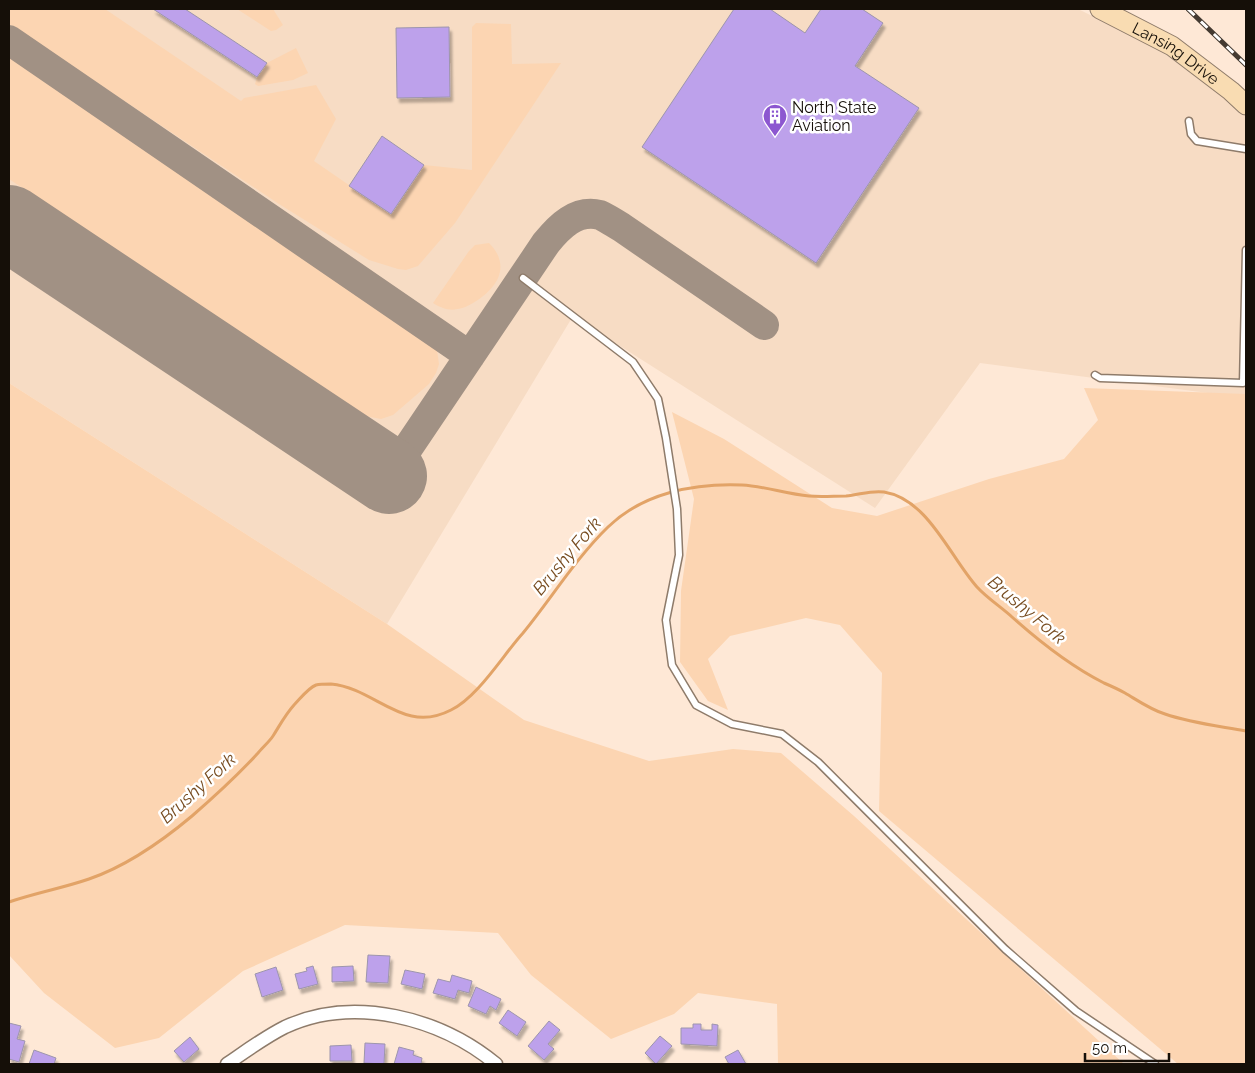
<svg xmlns="http://www.w3.org/2000/svg" width="1255" height="1073" viewBox="0 0 1255 1073" font-family="Raleway,sans-serif">
	<style>
		.built { fill: #f7dcc4 }
		.green { fill: #fcd5b2 }
		.lines { fill: none; stroke-linecap: round; stroke-linejoin: round }
		.stream { stroke: #e2a367; stroke-width: 3 }
		.taxiway { stroke: #a19184; stroke-width: 30 }
		.runway { stroke: #a19184; stroke-width: 76 }
		.building { fill: #bda1eb; stroke: #9d95ac; filter: url(#shadow) }
		.lane-casing { stroke: #8e7b6a; stroke-width: 9 }
		.street-casing { stroke: #8e7b6a; stroke-width: 15 }
		.secondary-casing { stroke: #8e7b6a; stroke-width: 21 }
		.lane { stroke: #fff; stroke-width: 6 }
		.street { stroke: #fff; stroke-width: 12 }
		.secondary { stroke: #f9dcb2; stroke-width: 19 }
		.rail-casing { stroke: #443a31; stroke-width: 5 }
		.rail { stroke: #fff; stroke-width: 3; stroke-dasharray: 9; stroke-linecap: butt }
		.labels { text-anchor: middle; stroke-width: 5; stroke-linejoin: round; paint-order: stroke }
		.street-label { font-size: 16px; fill: #150f08; stroke: #fff }
		.poi-label { font-size: 16px; fill: #150f08; stroke: #fff; text-anchor: start }
		.water-label { font-size: 18px; font-style: italic; fill: #774c20; stroke: #fff }
	</style>
	<defs>
		<filter id="shadow"><feDropShadow dx="2.5" dy="4.5" stdDeviation="1" flood-color="#0004"/></filter>
	</defs>
	<rect width="100%" height="100%" fill="#fee8d6"/>
	<path class="built" d="M9,9H1078L1157,48L1246,111V398L980,363L875,508L573,316L387,624L9,383Z"/>
	<path class="green" d="M9,9H105L241,101L244,98L316,85L336,119L314,161L391,214L424,165L472,170V27L476,23L511,24L512,64L561,63L455,223L418,266L406,270L398,269L369,260L279,204L9,24Z
		M237,9H273L283,25L276,30L271,31Z
		M296,48L308,73L293,80L258,86L255,84L257,77L267,63Z
		M9,55L418,330L437,350L439,364L436,373L429,384L393,415L381,419L365,416L9,179Z
		M489,243C512,266 497,289 473,303C465,308 453,312 443,308C440,307 436,305 433,303L469,251L475,245Z
		M9,383L387,624L524,720L649,761L733,749L781,753L854,816L1124,1064H778L777,1004L698,993L674,1014L611,1039L531,975L498,933L345,925L243,971L159,1038L115,1048L44,993L9,955Z
		M1084,388L1246,394V1064H1178L879,811L882,673L840,625L806,618L730,636L708,659L728,710L708,701L680,662L681,591L694,499L672,412L724,439L832,508L877,516L989,479L1064,459L1098,420Z"/>
	<g class="lines">
		<path class="stream" d="M9,902C35,893 63,888 89,879C127,866 161,842 192,816C215,796 237,776 258,753C262,748 269,742 273,736C280,725 285,715 294,705C300,699 308,688 316,685C320,684 327,684 331,684C376,688 403,735 451,710C478,697 503,655 523,633C551,599 576,558 608,527C643,493 694,483 742,485C764,486 786,494 809,496C821,497 834,496 846,496C859,495 871,490 884,492C928,499 950,557 977,587C987,598 1001,607 1012,617C1040,642 1070,666 1104,683C1111,686 1118,689 1125,693C1137,700 1151,710 1165,714C1191,723 1219,726 1246,731"/>
		<path class="taxiway" d="M9,40L470,356
			M389,476L546,243C559,227 576,209 600,215C607,218 614,223 621,227L764,325"/>
		<path class="runway" d="M9,223L389,476"/>
	</g>
	<path class="building" d="M153,9H185L267,63L257,77Z
		M734,9H770L805,33L821,9H862L883,23L855,66L919,108L816,263L642,147Z
		M449,27L450,97L397,98L396,28Z
		M382,136L424,165L391,214L349,186Z
		M368,955L390,956L388,983L366,982Z
		M313,966L318,984L299,989L295,974L307,971L306,968Z
		M353,966L354,981L332,982V967Z
		M276,967L283,990L262,997L255,974Z
		M405,970L425,974L422,989L401,984Z
		M452,975L472,981L469,993L458,990L455,999L433,993L438,979L450,982Z
		M476,987L501,999L496,1010L490,1006L486,1014L468,1006Z
		M508,1010L526,1022L517,1036L499,1023Z
		M549,1021L560,1030L548,1044L554,1049L544,1060L528,1046Z
		M9,1023L21,1026L17,1039L25,1041L19,1062L9,1059Z
		M693,1024H701V1030H712V1024L718,1025L717,1046L681,1044V1028H693Z
		M660,1036L672,1046L656,1064L645,1053Z
		M190,1037L199,1049L184,1062L174,1051Z
		M365,1043L385,1044L384,1064L364,1063Z
		M351,1045L352,1061H330V1046Z
		M399,1047L414,1051L413,1055L422,1058L421,1064H394Z
		M34,1050L56,1058L54,1064H29Z
		M738,1050L746,1064H729L725,1057Z"/>
	<g class="lines">
		<defs>
			<path id="lane" d="M1189,121L1191,134L1197,141L1246,149
				M523,278L633,362L658,399L666,438L677,509L679,555L666,620L672,665L696,705L732,724L782,734L818,762L1005,949L1076,1011L1155,1064
				M1095,375L1100,378L1243,383L1246,250"/>
			<path id="street" d="M227,1064C246,1051 265,1037 285,1027C354,995 440,1018 496,1064"/>
			<g id="secondary">
				<path id="s1" d="M1100,9L1172,46L1231,91L1246,105"/>
			</g>
		</defs>
		<use href="#lane" class="lane-casing"/>
		<use href="#street" class="street-casing"/>
		<use href="#secondary" class="secondary-casing"/>
		<use href="#lane" class="lane"/>
		<use href="#street" class="street"/>
		<use href="#secondary" class="secondary"/>
		<defs>
			<path id="rail" d="M1188,9L1246,65"/>
		</defs>
		<use href="#rail" class="rail-casing"/>
		<use href="#rail" class="rail"/>
	</g>
	<defs>
		<symbol id="building-pin" viewBox="-11 -11 22 30"><path d="M0 17L-7.5 6A9.5 9.5 0 1 1 7.5 6Z" fill="#8c57d0" stroke="#fff"/><path d="M-4-6H4V6H1V3H-1V6H-4ZM-2.5-4.3h1.7v1.8h-1.7ZM.8-4.3h1.7v1.8H.8ZM-2.5-1h1.7V.8h-1.7ZM.8-1h1.7V.8H.8Z" fill="#fff"/></symbol>
	</defs>
	<g fill-rule="evenodd">
		<use href="#building-pin" x="761" y="102" width="28" height="38"/>
	</g>
	<g class="labels">
		<g class="street-label">
			<text dy="6" stroke="none"><textPath href="#s1" startOffset="88">Lansing Drive</textPath></text>
		</g>
		<g class="poi-label">
			<text x="792" y="113">North State<tspan x="792" dy="18">Aviation</tspan></text>
		</g>
		<g class="water-label">
			<text transform="translate(567 556) rotate(-50)" y="6">Brushy Fork</text>
			<text transform="translate(1027 610) rotate(40)" y="6">Brushy Fork</text>
			<text transform="translate(198 788) rotate(-42)" y="6">Brushy Fork</text>
		</g>
	</g>
	<rect width="1255" height="1073" fill="none" stroke="#150f08" stroke-width="20"/>
	<path d="M1085 1053v8h84v-8" fill="none" stroke="#150f08" stroke-width="2.5"/>
	<text x="1092" y="1053" font-size="15" fill="#150f08" stroke="#ffffff" stroke-width="4" paint-order="stroke">50 m</text>
</svg>
